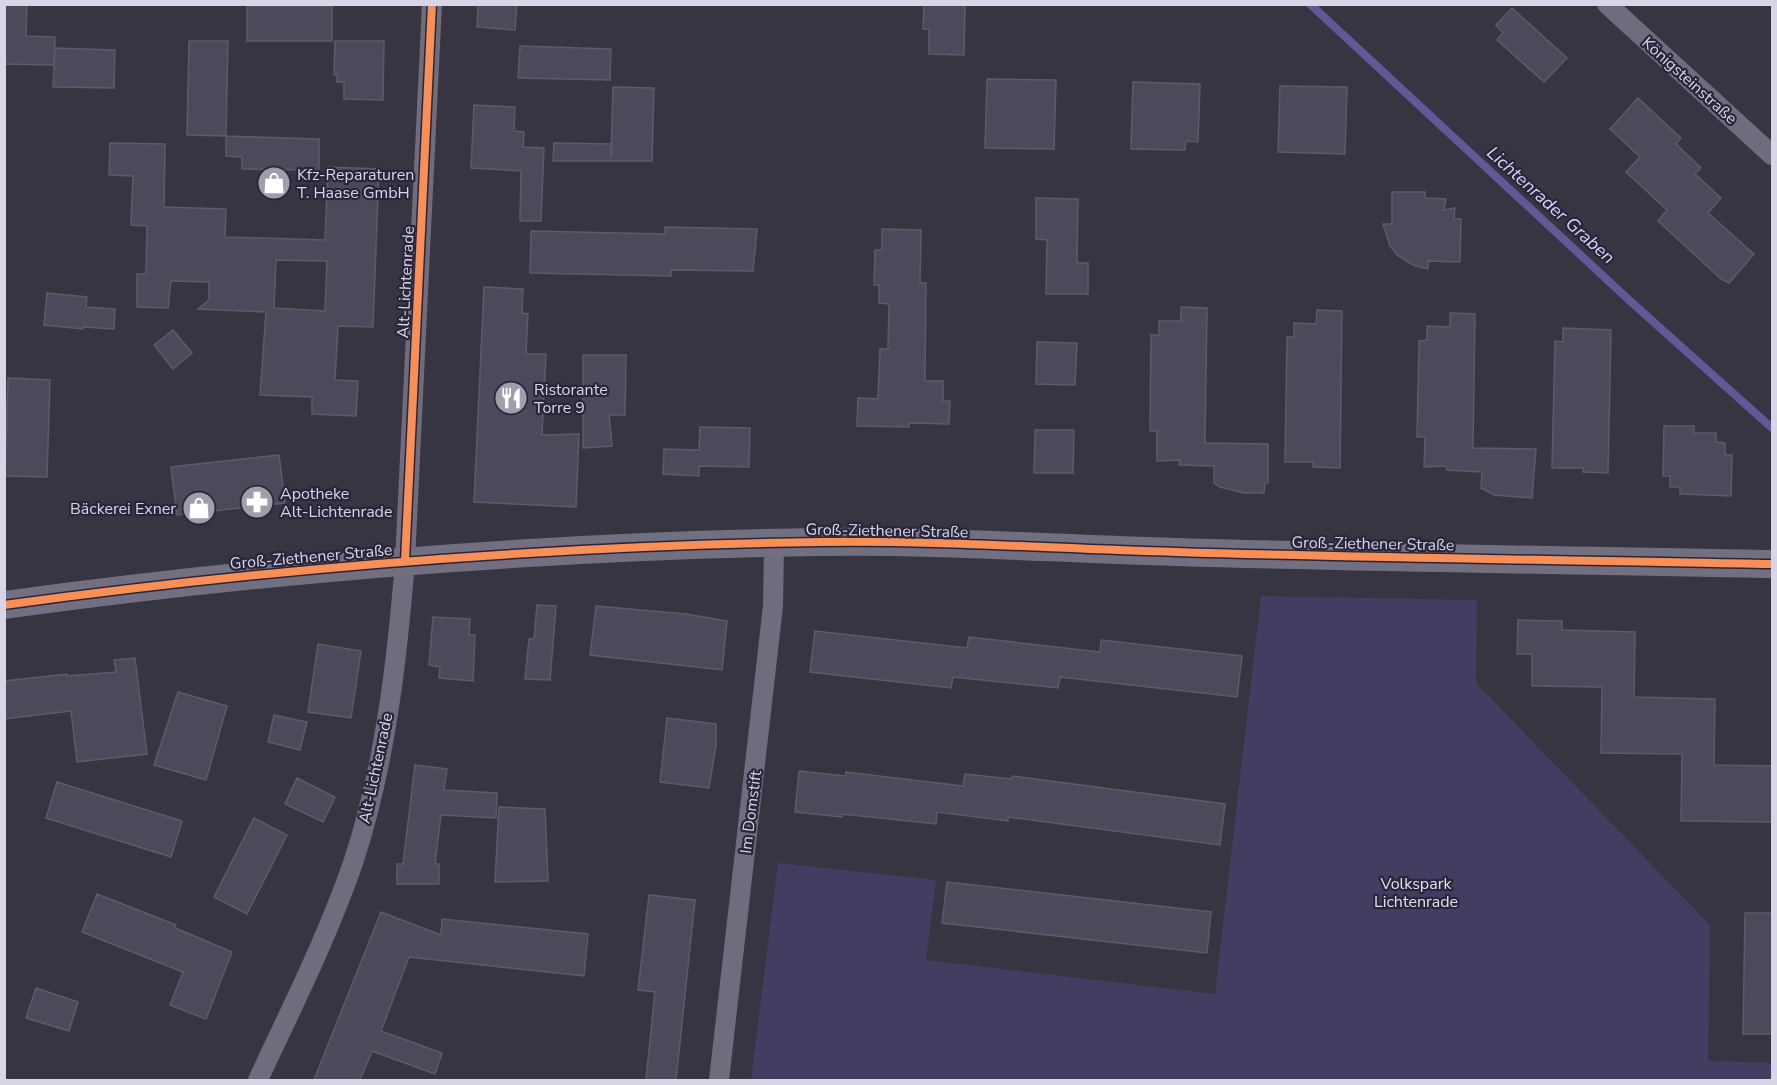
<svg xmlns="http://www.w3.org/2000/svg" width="1777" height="1085" viewBox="0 0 1777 1085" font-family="'Nunito Sans',sans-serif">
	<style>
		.green { fill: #433d61 }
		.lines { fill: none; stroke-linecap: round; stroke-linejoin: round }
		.stream { stroke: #635797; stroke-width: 8 }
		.building { fill: #4c495b; stroke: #5c5b67; stroke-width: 1.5; fill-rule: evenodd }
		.street { stroke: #6e6c7d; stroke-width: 20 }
		.secondary { stroke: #726f81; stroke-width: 28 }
		.cycleway-casing { stroke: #29263c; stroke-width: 11 }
		.cycleway { stroke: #f78f57; stroke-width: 8 }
		.labels { text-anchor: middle; stroke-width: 4.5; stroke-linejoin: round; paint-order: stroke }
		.street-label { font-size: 16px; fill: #d8d6e6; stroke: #29263c }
		.poi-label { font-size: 16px; fill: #d8d6e6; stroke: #29263c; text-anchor: start }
		.park-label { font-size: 16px; fill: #e2e0f5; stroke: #29263c }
		.water-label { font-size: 18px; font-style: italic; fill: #dad5fd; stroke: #29263c }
	</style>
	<rect width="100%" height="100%" fill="#373542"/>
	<path class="green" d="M1261,596L1477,600L1476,683L1710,925L1708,1061L1772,1063V1080H751L778,863L936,880L926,960L1215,994Z"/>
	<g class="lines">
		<path class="stream" d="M1310,4L1629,300L1772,428"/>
	</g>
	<path class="building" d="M4,4H27L26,36L55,37L54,65L4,64Z
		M478,4H517L515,30L477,27Z
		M924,4H965L964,55L929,54V29H923Z
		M247,6H332V41H247Z
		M1512,8L1567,58L1544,82L1497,40L1503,33L1496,25Z
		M189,41H228L226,136L319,139V170L242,169V157L226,156V136L187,135Z
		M335,41H384L383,100L344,99V82H337V75H334Z
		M520,46L611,49L610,80L518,78Z
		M55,48L115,50L114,88L53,87Z
		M987,79L1056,80L1054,149L985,148Z
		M1133,82L1200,84L1198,142L1186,141L1185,150L1131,149Z
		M1280,86L1347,87L1345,154L1278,152Z
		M613,87L654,88L652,161H553L554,143L612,144L611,157Z
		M1638,98L1681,138L1676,144L1701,168L1695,174L1721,198L1708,213L1754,254L1729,283L1721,279L1658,221L1667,210L1626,172L1640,157L1610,129Z
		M474,105L515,107L514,131L524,132L523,147L544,148L541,221H520L521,171L471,168Z
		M110,143L165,144L164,207L226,209L225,237L325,240L328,167L379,169L373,327L338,326L335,380L358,381L356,416L312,414V397L260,395L266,312L198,309L209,300V282L171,281L168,308L137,307V274H146L147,226L131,225L133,176L109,175ZM276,260L327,261L325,311L274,308Z
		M1392,192H1425V198L1446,199L1444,210L1455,208L1454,219H1461L1460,262L1428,261V269L1413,265L1397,255L1390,246L1383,224H1392Z
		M1036,198L1078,199L1077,263H1088V294H1046L1047,240L1036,239Z
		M665,227L757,229L753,271L671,270V276L530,273L531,231L665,234Z
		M882,229L921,230L920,283H926L925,381H943V401H950L949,424L909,423V427L857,426L858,398L878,399L880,349H888L889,304L879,303V285H874L875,250H882Z
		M484,287L523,289L522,313L528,314L526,354H546L542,435L579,434L576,507L474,502Z
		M47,293L87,297L86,307L115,309L114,329L83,327V329L44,325Z
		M1181,307L1207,308L1205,443L1268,444V483H1265L1264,493H1244L1220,487L1214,483V466L1179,465L1180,460L1157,461V431H1150L1151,335H1159V321H1181Z
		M1317,310L1342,311L1340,468L1313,467V462H1285L1287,337H1294V323L1316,324Z
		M1450,313L1475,314L1473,448L1536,449L1532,498L1494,495L1481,488L1482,472L1447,470L1446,466L1424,467L1425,437H1417L1419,341L1427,340V326L1450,327Z
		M1563,328L1611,330L1608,473L1583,472V468H1552L1555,341L1563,342Z
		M173,330L192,353L173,369L154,345Z
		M1037,342L1077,343L1075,385L1036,384Z
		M583,355H626L625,415H609L612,446L583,448Z
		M8,378L50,380L47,477L5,476Z
		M1664,426H1694V433H1716V442L1725,443V455H1732L1731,496L1680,494V487H1670V476H1663Z
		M700,427L750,428L749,467L699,466V476L663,474L664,449L699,450Z
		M1035,430H1074L1073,473H1034Z
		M279,455L285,503L177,515L171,467Z
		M537,605L556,606L550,680L525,679L529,639H534Z
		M596,606L686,614L727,621L722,670L590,655Z
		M433,617L470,619L469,635H475L473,681L439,678L440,667L429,665Z
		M1518,620L1562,621V630L1635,632L1634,697L1715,699L1714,765L1773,766V822L1681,821L1682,754L1601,753L1602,687L1532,686V654H1517Z
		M815,631L967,648L969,637L1100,652L1101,640L1242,656L1237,697L1060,677L1058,688L953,677L951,688L810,672Z
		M318,644L361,651L351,718L308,712Z
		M135,658L147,754L77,762L71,711L4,719V681L67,674V676L116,672L114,660Z
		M178,692L227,706L206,780L154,765Z
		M274,715L307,722L300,750L268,742Z
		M667,718L716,724V745L709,788L660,782Z
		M415,765L447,769L444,790L497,793L496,818L441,815L435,864H439V884H397V864H403Z
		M799,771L846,776V772L963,786L965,774L1012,779V776L1225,804L1220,845L1008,817V821L937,812L936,824L842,814V817L795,812Z
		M297,778L335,797L323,822L285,804Z
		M57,782L182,821L171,857L46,818Z
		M499,807L545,809L548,881L495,882Z
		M254,818L287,835L247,914L214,897Z
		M947,882L1211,912L1207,953L942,923Z
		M97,894L176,925L175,928L232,952L206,1019L170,1005L183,972L82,932Z
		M649,895L695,900L676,1080H646L655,992L638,990Z
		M381,912L441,935L442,919L588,934L584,976L409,957L381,1031L442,1053L435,1074L372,1051L360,1080H314Z
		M1745,913H1773V1034H1743Z
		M36,988L78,1002L69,1031L26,1018Z"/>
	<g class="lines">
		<path class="street" d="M1607,4L1772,155
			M258,1080C291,1009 327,938 353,863C385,766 397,662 405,561L432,4
			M719,1080L773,606L774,543"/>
		<path class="secondary" d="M4,605C275,568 547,546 820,542C939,540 1058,549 1176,552C1375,558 1574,560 1772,564"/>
		<defs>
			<path id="cycleway" d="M405,561L432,4
				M4,605C275,568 547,546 820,542C939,540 1058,549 1176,552C1375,558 1574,560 1772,564"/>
		</defs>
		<use href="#cycleway" class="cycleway-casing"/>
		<use href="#cycleway" class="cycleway"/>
	</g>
	<defs>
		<symbol id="shop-disc" viewBox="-11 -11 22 22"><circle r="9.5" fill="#a09ead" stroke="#29263c"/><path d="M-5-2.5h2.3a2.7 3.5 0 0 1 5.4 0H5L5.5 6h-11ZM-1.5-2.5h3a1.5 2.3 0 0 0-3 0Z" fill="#fff"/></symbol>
		<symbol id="restaurant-disc" viewBox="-11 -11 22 22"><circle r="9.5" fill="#a09ead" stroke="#29263c"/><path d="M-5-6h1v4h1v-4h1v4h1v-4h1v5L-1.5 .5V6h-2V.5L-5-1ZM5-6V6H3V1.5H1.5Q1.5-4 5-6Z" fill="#fff"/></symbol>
		<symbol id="pharmacy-disc" viewBox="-11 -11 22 22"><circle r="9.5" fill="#a09ead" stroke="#29263c"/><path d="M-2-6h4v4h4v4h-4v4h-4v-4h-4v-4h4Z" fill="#fff"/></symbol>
	</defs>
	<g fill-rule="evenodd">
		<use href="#shop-disc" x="255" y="164" width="38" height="38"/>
		<use href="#restaurant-disc" x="492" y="379" width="38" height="38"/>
		<use href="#pharmacy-disc" x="238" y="483" width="38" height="38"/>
		<use href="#shop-disc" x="180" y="489" width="38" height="38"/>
	</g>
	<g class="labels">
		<g class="street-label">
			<text transform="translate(1690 80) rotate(42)" y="6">Königsteinstraße</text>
			<text transform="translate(405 282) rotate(-87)" y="6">Alt-Lichtenrade</text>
			<text transform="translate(887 530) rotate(1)" y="6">Groß-Ziethener Straße</text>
			<text transform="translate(1373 543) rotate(1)" y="6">Groß-Ziethener Straße</text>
			<text transform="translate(311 556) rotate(-5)" y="6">Groß-Ziethener Straße</text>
			<text transform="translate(375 768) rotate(-78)" y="6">Alt-Lichtenrade</text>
			<text transform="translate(750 812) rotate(-83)" y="6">Im Domstift</text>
		</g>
		<g class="poi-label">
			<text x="297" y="180">Kfz-Reparaturen<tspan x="297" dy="18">T. Haase GmbH</tspan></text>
			<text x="534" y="395">Ristorante<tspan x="534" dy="18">Torre 9</tspan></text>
			<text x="280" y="499">Apotheke<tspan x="280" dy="18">Alt-Lichtenrade</tspan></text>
			<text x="176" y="514" text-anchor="end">Bäckerei Exner</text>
		</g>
		<g class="park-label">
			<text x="1416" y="889">Volkspark<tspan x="1416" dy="18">Lichtenrade</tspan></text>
		</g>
		<g class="water-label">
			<text transform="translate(1551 205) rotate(42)" y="6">Lichtenrader Graben</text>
		</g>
	</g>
	<rect width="1777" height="1085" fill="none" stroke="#d8d6e6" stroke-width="12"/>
</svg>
